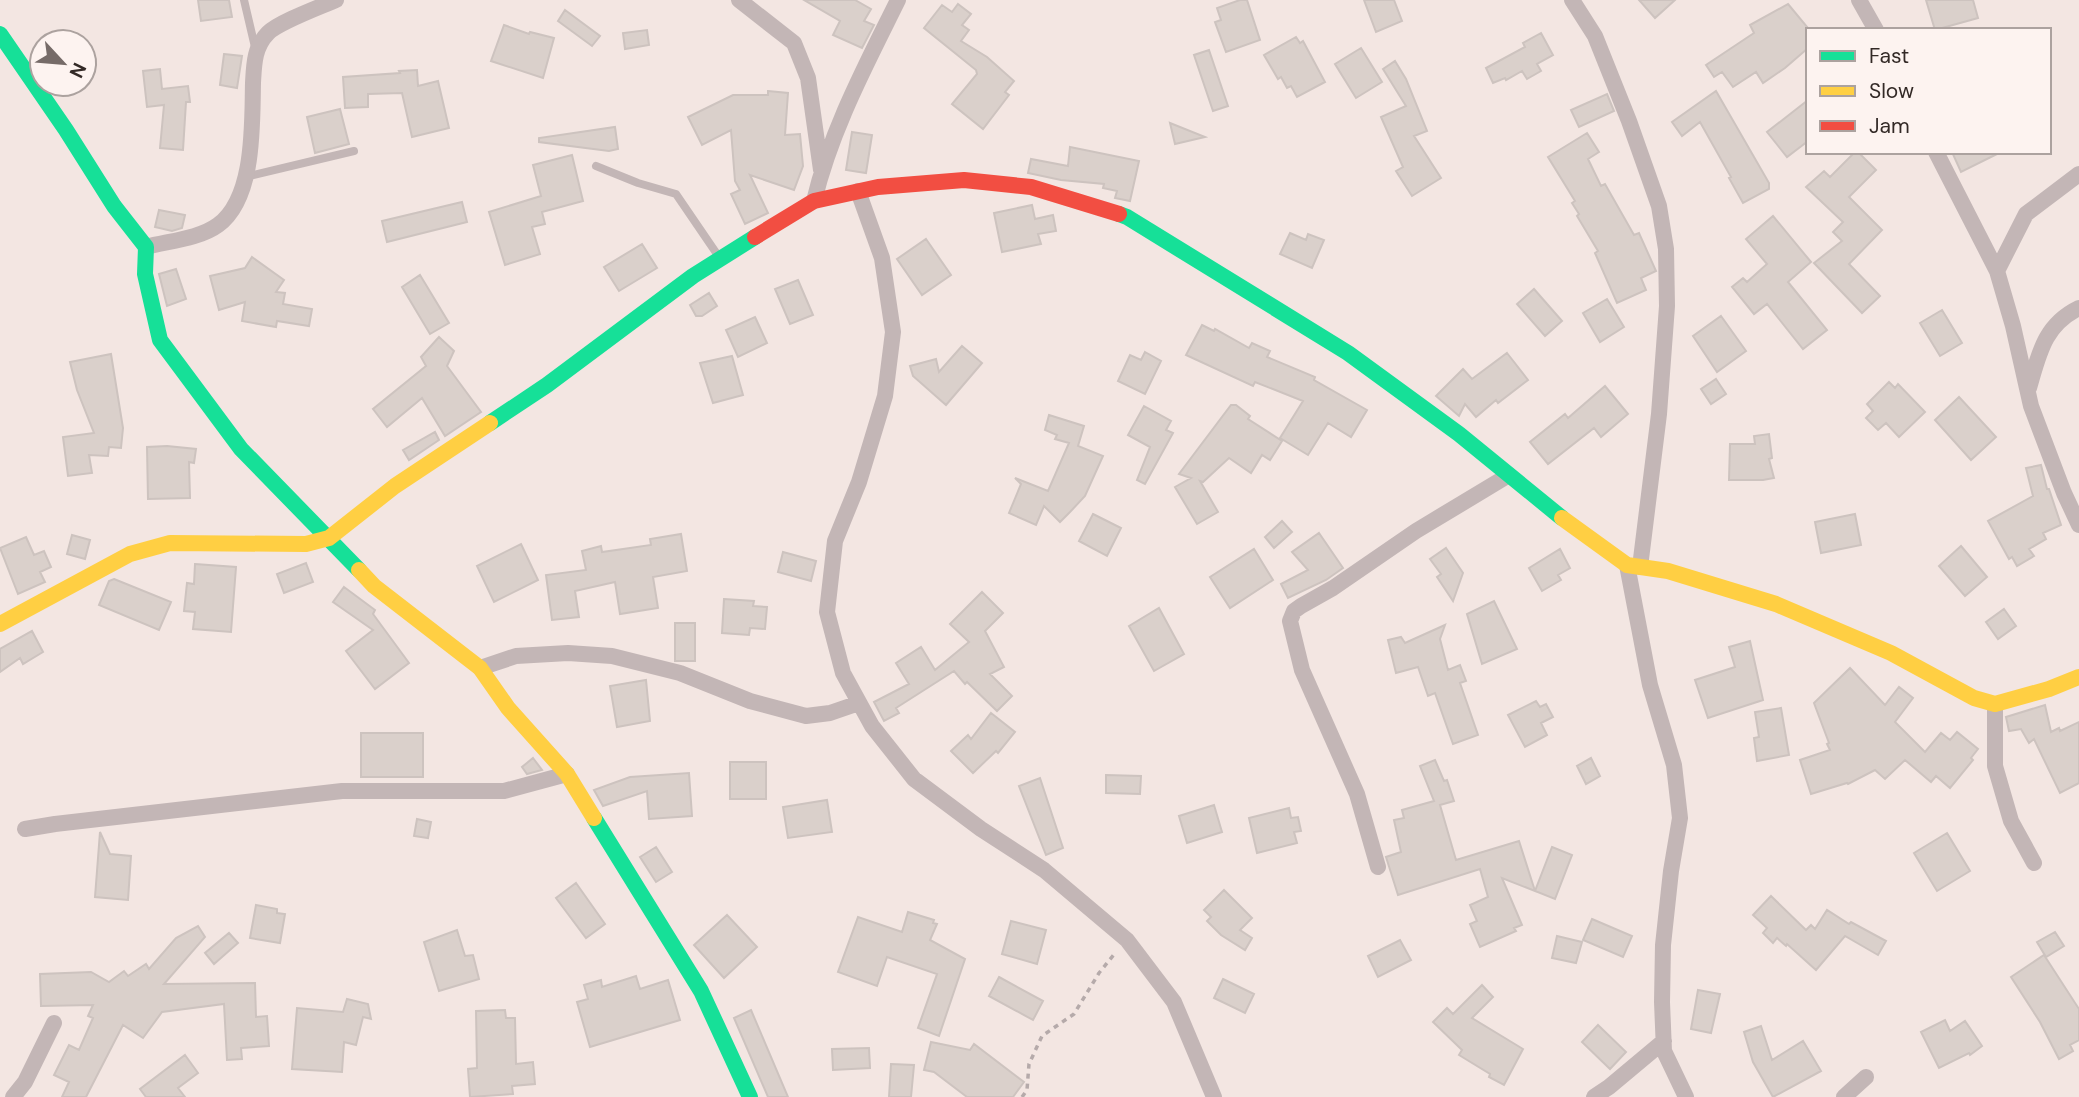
<svg xmlns="http://www.w3.org/2000/svg" width="2079" height="1097" viewBox="0 0 2079 1097" font-family="'DM Sans',sans-serif">
	<style>
		.building { fill: #dad0cb; stroke: #cdc3bf; stroke-width: 2 }
		.lines { fill: none; stroke-linecap: round; stroke-linejoin: round }
		.path { stroke: #b5aaaa; stroke-width: 3.5; stroke-dasharray: 5 5; stroke-linecap: butt }
		.lane { stroke: #c3b6b6; stroke-width: 8 }
		.street { stroke: #c3b6b6; stroke-width: 16 }
		.fast { stroke: #16e098; stroke-width: 16 }
		.slow { stroke: #ffcf43; stroke-width: 16 }
		.jam { stroke: #f24e42; stroke-width: 16 }
	</style>
	<rect width="100%" height="100%" fill="#f3e6e2"/>
	<path class="building" d="M198,0H229L232,17L201,21Z
		M804,0H855L871,9L864,21L874,25L862,48L833,35L840,21Z
		M1240,0H1247L1260,40L1226,52L1215,22L1221,20L1217,8Z
		M1364,0H1394L1402,21L1376,32Z
		M1639,0H1675L1655,18Z
		M1926,0H1973L1978,18L1935,30Z
		M958,4L971,14L962,25L969,30L961,41L987,57L1014,81L1005,92L1009,95L983,129L952,104L977,74L976,70L924,28L942,5L952,12Z
		M1788,4L1808,28V48L1785,68L1763,83L1756,72L1733,87L1722,72L1714,77L1706,65L1754,33L1750,25Z
		M565,10L600,36L592,46L558,21Z
		M504,25L529,34L530,32L554,38L543,78L491,61Z
		M647,30L649,45L625,49L623,33Z
		M1541,33L1553,55L1537,64L1541,71L1527,79L1522,71L1506,80L1505,78L1493,83L1486,68L1525,47L1523,43Z
		M1296,37L1300,43L1303,41L1325,82L1297,97L1291,86L1287,88L1281,77L1278,79L1264,55Z
		M1361,48L1382,82L1356,98L1335,64Z
		M1209,50L1228,106L1213,111L1194,55Z
		M224,54L242,56L237,88L220,85Z
		M1395,61L1406,79L1427,131L1414,136L1441,178L1412,196L1396,171L1403,167L1381,117L1406,106L1383,69Z
		M160,69L162,89L188,86L190,102H186L183,150L160,148L164,105L147,107L143,71Z
		M417,70L418,86L438,81L449,128L412,137L402,93L368,94V107L345,108L343,77L400,73L399,71Z
		M768,91L788,93L785,135L800,134L803,166L794,190L750,175L768,213L745,224L731,194L740,190L735,181L731,130L702,145L688,117L733,95H768Z
		M1716,91L1769,183V189L1743,203L1729,178L1731,177L1700,122L1682,136L1672,122Z
		M1607,94L1614,111L1579,127L1571,110Z
		M1808,100V141L1787,157L1767,132Z
		M340,109L349,144L315,153L307,117Z
		M1170,123L1205,137L1175,144Z
		M615,127L618,149L609,151L539,142V138Z
		M852,132L872,135L866,173L846,170Z
		M1587,133L1599,152L1588,159L1601,186L1605,184L1634,235L1639,233L1656,271L1641,278L1646,290L1617,303L1595,253L1598,251L1577,216L1579,214L1572,203L1575,201L1548,157Z
		M1070,147L1139,161L1130,201L1115,198L1117,191L1103,188L1104,184L1061,180L1028,173L1031,159L1068,166Z
		M1855,152H1858L1876,170L1849,197L1882,230L1849,264L1880,296L1862,313L1814,263L1842,241L1833,232L1843,222L1806,187L1824,171L1830,177Z
		M1952,152H2001L1961,172Z
		M572,155L583,201L542,212L545,224L532,227L540,254L505,265L489,212L541,196L533,165Z
		M462,202L467,222L387,242L382,221Z
		M1032,205L1035,219L1053,215L1056,231L1038,234L1041,244L1002,252L994,213Z
		M159,210L185,215L182,228L172,231L155,227Z
		M1773,216L1811,262L1788,282L1827,330L1803,349L1767,304L1754,314L1732,287L1743,278L1747,282L1767,264L1746,239Z
		M1290,233L1306,240L1308,234L1324,240L1312,268L1280,254Z
		M926,239L951,275L922,295L897,259Z
		M642,244L657,268L619,291L604,267Z
		M252,257L284,280L276,292L285,293L283,304L312,309L309,326L277,321L276,327L242,321L245,302L219,310L210,276L245,268Z
		M176,269L186,299L167,306L159,274Z
		M420,275L449,323L430,334L402,287Z
		M798,280L813,315L790,324L775,289Z
		M1534,289L1562,321L1545,336L1517,304Z
		M709,293L717,306L702,316H696L690,305Z
		M1607,299L1624,327L1600,342L1583,313Z
		M1942,310L1962,343L1940,356L1920,323Z
		M1721,316L1746,351L1717,372L1693,336Z
		M755,317L767,343L738,357L726,330Z
		M1202,325L1214,331L1215,329L1249,348L1252,343L1270,351L1267,357L1315,377L1314,380L1367,410L1351,437L1328,423L1308,455L1280,438L1303,401L1255,382L1253,386L1186,355Z
		M439,337L454,351L447,366L481,412L445,436L422,398L387,427L373,409L426,366L421,357Z
		M962,346L982,363L946,405L913,376L910,366L936,359L939,372Z
		M1145,352L1161,361L1145,394L1118,381L1130,355L1141,360Z
		M1507,353L1528,380L1498,403L1496,400L1476,417L1465,404L1459,416L1436,396L1463,369L1472,379Z
		M111,354L123,428L121,448L109,447L108,456L89,455L92,473L68,476L63,437L94,433L77,390L70,362Z
		M732,356L743,395L713,403L700,363Z
		M1716,379L1726,394L1711,404L1701,389Z
		M1889,382L1895,388L1898,384L1925,412L1899,437L1886,423L1878,430L1866,418L1873,411L1867,404Z
		M1605,386L1628,414L1601,437L1594,428L1548,464L1530,442L1565,414L1568,418Z
		M1959,397L1996,437L1971,460L1935,420Z
		M1231,405H1236L1250,416L1248,419L1282,441L1270,460L1262,455L1251,473L1229,458L1203,482L1200,481L1218,512L1197,524L1175,487L1191,478L1179,474Z
		M1144,406L1171,421L1166,430L1173,433L1145,484L1137,480L1150,447L1128,435Z
		M1049,415L1084,426L1078,446L1103,456L1085,496L1070,512L1060,522L1044,506L1036,525L1009,513L1021,484L1015,478L1048,491L1069,443L1055,439L1057,435L1045,430Z
		M435,432L439,440L409,460L403,450Z
		M1769,434L1772,458L1769,459L1774,478L1763,480H1729L1730,444H1755L1754,436Z
		M167,446L196,449L194,463L189,462L190,498L148,499L147,447Z
		M2041,465L2047,489H2049L2061,525L2043,533L2046,539L2029,549L2034,556L2017,566L2012,557L2009,559L1988,521L2033,496L2026,468Z
		M1093,514L1121,528L1107,556L1079,541Z
		M1855,514L1861,545L1821,553L1815,522Z
		M1282,521L1292,532L1274,548L1265,537Z
		M1319,533L1343,568L1326,580L1288,598L1281,584L1308,570L1292,552Z
		M681,534L687,571L653,577L658,608L620,614L615,582L575,591L579,617L552,620L546,575L586,570L582,551L601,546L602,552L651,545L650,539Z
		M72,535L90,540L85,559L67,554Z
		M26,537L34,555L44,551L51,567L40,572L45,582L18,594L0,548Z
		M521,544L538,580L494,602L477,566Z
		M1961,546L1987,577L1965,596L1939,566Z
		M1446,548L1463,573L1453,601L1437,577L1441,574L1430,559Z
		M1254,549L1273,580L1230,608L1210,577Z
		M1560,549L1570,568L1558,575L1561,580L1542,591L1529,568Z
		M783,552L816,561L811,581L778,572Z
		M306,563L313,582L284,593L277,574Z
		M195,564L236,567L231,632L193,629L195,612L184,611L187,583L194,584Z
		M114,579L171,602L159,630L99,605L109,581Z
		M344,587L375,610L373,614L409,663L375,689L346,651L373,630L333,602Z
		M982,592L1003,613L985,631L1004,667L990,674L1012,696L997,711L967,682L965,684L954,671L896,708L899,713L884,721L874,702L909,684L896,663L921,647L935,670L969,642L950,624Z
		M724,599L754,601L753,606L767,607L765,629L750,628L749,635L722,633Z
		M1494,601L1517,649L1482,664L1467,614Z
		M1159,608L1184,654L1154,671L1129,626Z
		M2004,609L2016,626L1998,639L1986,622Z
		M675,623H695V661H675Z
		M1445,625L1440,639L1448,670L1460,665L1466,681L1460,683L1478,735L1453,744L1435,693L1428,696L1418,667L1396,673L1388,640L1401,637L1405,643Z
		M32,631L43,652L23,664L20,658L0,672V649Z
		M1750,641L1763,700L1708,718L1695,680L1735,667L1729,647Z
		M1850,668L1885,705L1899,687L1913,698L1895,722L1925,752L1941,733L1950,740L1957,732L1978,749L1971,758L1973,760L1950,788L1936,776L1931,782L1905,760L1885,779L1875,770L1848,784L1847,783L1811,794L1800,760L1830,750L1827,744L1829,743L1814,703Z
		M646,680L650,721L617,727L610,686Z
		M1536,701L1540,707L1546,704L1553,717L1541,723L1547,735L1525,747L1508,715Z
		M2045,705L2051,732L2059,728L2060,731L2079,722V783L2060,793L2034,739L2029,743L2021,729L2009,731L2006,717Z
		M1781,708L1789,755L1757,761L1754,738L1759,737L1755,712Z
		M991,713L1015,732L998,753L996,751L973,773L951,751L968,735L971,739Z
		M361,733H423V777H361Z
		M533,758L542,770L527,774L522,767Z
		M1591,758L1600,776L1586,784L1577,766Z
		M1435,760L1444,781L1447,780L1454,801L1440,805L1456,860L1519,841L1535,891L1502,878L1522,925L1514,928L1516,931L1480,947L1470,924L1477,921L1470,905L1488,897L1480,869L1398,895L1386,857L1401,852L1394,820L1404,818L1402,810L1434,801L1420,766Z
		M730,762H766V799H730Z
		M689,773L692,816L649,819L647,791L603,806L594,790L630,777Z
		M1106,775L1141,776L1140,794L1106,793Z
		M1040,778L1063,848L1046,855L1019,786Z
		M827,800L832,832L788,838L783,807Z
		M1214,805L1222,832L1187,843L1179,816Z
		M1289,808L1291,818L1298,817L1301,831L1294,832L1297,843L1257,853L1249,818Z
		M417,819L431,822L428,838L414,836Z
		M100,832L110,854L131,856L128,900L95,897Z
		M1947,833L1970,871L1937,891L1914,853Z
		M656,847L672,872L656,882L640,857Z
		M1552,847L1572,855L1555,899L1535,891Z
		M576,883L605,924L586,938L556,898Z
		M1224,890L1252,918L1240,930L1252,938L1245,950L1221,935L1207,921L1211,917L1204,910Z
		M1771,896L1806,930L1811,925L1815,929L1827,910L1849,924L1851,922L1886,941L1878,955L1845,936L1816,970L1787,944L1786,946L1777,938L1773,943L1763,933L1767,928L1753,915Z
		M256,905L277,909V913L285,914L280,943L250,938Z
		M908,912L934,920L933,923L937,924L930,940L965,959L939,1036L918,1028L937,974L887,957L877,986L838,972L858,917L902,932Z
		M727,915L757,947L724,978L694,945Z
		M1592,919L1632,936L1623,957L1583,940Z
		M1011,921L1046,930L1037,964L1002,954Z
		M198,926L205,937L164,984L255,983L256,1017L267,1016L269,1046L241,1048L242,1059L227,1060L224,1004L162,1012L143,1038L123,1025L86,1097H62L69,1082L54,1075L69,1045L79,1050L93,1018L88,1016L93,1005L41,1006L40,974L91,972L109,982L124,971L128,976L146,964L149,969L176,938Z
		M457,930L465,956L473,955L479,979L439,991L424,942Z
		M2055,932L2064,946L2046,957L2037,942Z
		M229,933L238,943L214,964L205,953Z
		M1557,936L1582,942L1576,963L1552,958Z
		M1400,940L1411,960L1378,977L1368,956Z
		M2044,955L2079,1009V1040L2070,1045L2073,1051L2059,1059L2040,1022L2011,977Z
		M636,976L640,989L668,980L680,1020L590,1047L577,1002L588,999L584,985L601,980L602,987Z
		M999,977L1043,1001L1033,1020L989,996Z
		M1223,979L1254,994L1245,1013L1214,998Z
		M1482,985L1493,997L1472,1018L1523,1049L1504,1085L1489,1077L1490,1074L1459,1055L1462,1050L1433,1022L1447,1008L1453,1014Z
		M1698,990L1720,994L1711,1033L1691,1029Z
		M347,999L368,1004L371,1019L363,1017L356,1045L344,1042L342,1072L292,1069L297,1008L343,1012Z
		M505,1010L506,1018H515L516,1064L533,1062L535,1084L512,1086L513,1094L470,1097L468,1069L477,1068L476,1011Z
		M751,1010L788,1097H768L734,1018Z
		M1945,1020L1950,1031L1965,1021L1982,1046L1970,1055L1969,1053L1939,1068L1921,1032Z
		M1598,1025L1626,1052L1610,1069L1582,1042Z
		M1761,1026L1772,1060L1803,1041L1821,1071L1773,1097L1753,1062L1744,1032Z
		M931,1042L970,1050L974,1044L1024,1082L1013,1097H967L934,1072L924,1070Z
		M869,1048L870,1068L833,1070L832,1049Z
		M185,1055L198,1073L178,1088L185,1097H146L140,1089Z
		M891,1064L914,1065L911,1097H889Z"/>
	<g class="lines">
		<path class="path" d="M1022,1097L1027,1090L1029,1064L1042,1036L1074,1014L1099,973L1116,952"/>
		<path class="lane" d="M244,0L255,47
			M596,166L638,183L676,194L719,257
			M245,177L354,151"/>
		<path class="street" d="M739,0L794,43L808,78L821,170
			M1572,0L1595,36L1629,121L1659,206L1666,249L1667,306L1659,414L1640,567
			M1859,0L1876,30
			M1936,152L1997,271L2013,326L2031,406L2064,493L2079,525
			M858,191L882,258L893,332L885,396L859,482L835,541L827,612L843,673L872,726L914,779L981,829L1044,870L1127,940L1174,1002L1214,1097
			M814,201C831,130 866,65 898,0
			M146,247C168,241 199,239 218,225C255,198 252,124 253,83C254,65 254,47 268,33C279,22 320,7 336,0
			M1997,271L2026,214L2079,174
			M2029,388C2039,354 2044,325 2079,308
			M1627,565L1650,685L1674,765L1680,818L1671,871L1663,945L1662,1002L1664,1051L1686,1097
			M480,668L516,656L568,653L612,656L680,673L750,701L806,716L830,713L859,703
			M1995,704V766L2011,821L2034,863
			M25,829L55,824L342,791H504L567,774
			M1378,867L1357,794L1302,670L1290,621L1294,611L1301,606L1333,588L1416,531L1509,475
			M13,1097L25,1082L54,1023
			M1594,1097L1609,1087L1664,1041
			M1844,1097L1866,1077"/>
		<path class="fast" d="M0,34L66,130L114,206L146,247L145,274L160,340L241,449L359,570
			M1119,214L1127,217L1348,353L1459,434L1562,518
			M490,423L547,385L693,276L755,237
			M594,818L701,991L750,1097"/>
		<path class="slow" d="M1562,518L1627,565L1668,571L1776,604L1891,653L1974,698L1995,704L2049,689L2079,677
			M359,570L374,586L480,668L508,708L567,774L594,818
			M0,624L130,554L170,543L306,544L329,538L395,486L490,423"/>
		<path class="jam" d="M755,237L814,201L878,187L964,180L1031,187L1119,214"/>
	</g>
	<rect x="1806" y="28" width="245" height="126" fill="#fdf3f0" stroke="#aca29f" stroke-width="2"/>
	<rect x="1820" y="51" width="35" height="10" fill="#16e098" stroke="#aca29f" stroke-width="2"/>
	<text x="1869" y="63" font-size="21" fill="#332926">Fast</text>
	<rect x="1820" y="86" width="35" height="10" fill="#ffcf43" stroke="#aca29f" stroke-width="2"/>
	<text x="1869" y="98" font-size="21" fill="#332926">Slow</text>
	<rect x="1820" y="121" width="35" height="10" fill="#f24e42" stroke="#aca29f" stroke-width="2"/>
	<text x="1869" y="133" font-size="21" fill="#332926">Jam</text>
	<g transform="translate(63 63) rotate(116)"><circle r="33" fill="#fdf3f0" stroke="#aca29f" stroke-width="2"/>
	<path d="M0-5L12 26L0 18L-12 26Z" fill="#766b68"/>
	<text y="-10" font-size="19" font-weight="bold" text-anchor="middle" fill="#332926">N</text>
	</g>
</svg>
